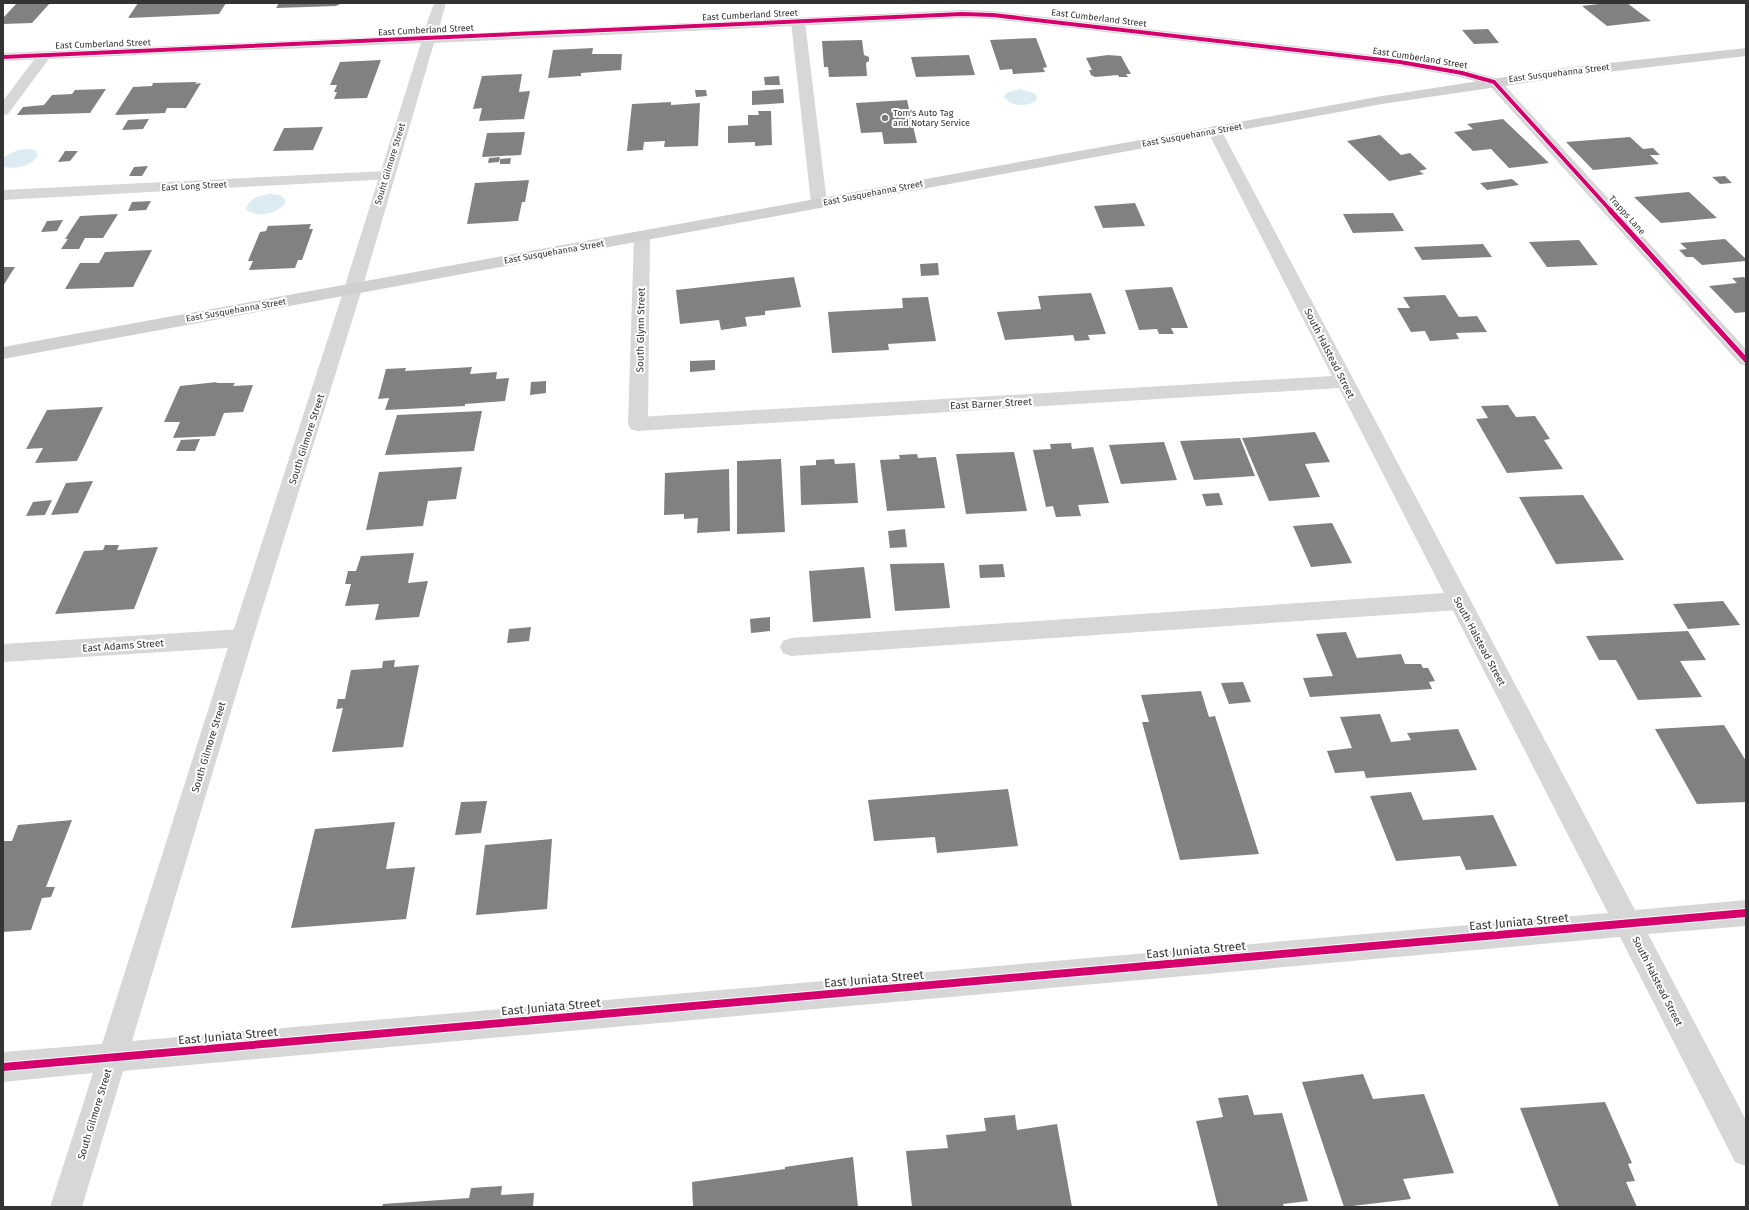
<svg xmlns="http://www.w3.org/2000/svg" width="1749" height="1210" viewBox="0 0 1749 1210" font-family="'Fira Sans',sans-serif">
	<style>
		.water { fill: #ddebf3 }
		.building { fill: #818181 }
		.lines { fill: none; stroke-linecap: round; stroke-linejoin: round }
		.service { fill: #d7d7d7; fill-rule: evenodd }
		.minor { fill: #d7d7d7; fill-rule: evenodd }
		.secondary { fill: #d0d0d0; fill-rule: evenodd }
		.cycleway-far2-casing { stroke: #fff; stroke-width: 5.5 }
		.cycleway-far1-casing { stroke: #fff; stroke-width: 7 }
		.cycleway-casing { stroke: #fff; stroke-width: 10 }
		.cycleway-far2 { stroke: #d6006c; stroke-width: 4 }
		.cycleway-far1 { stroke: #d6006c; stroke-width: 5 }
		.cycleway { stroke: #d6006c; stroke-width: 8 }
		.poi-dot { fill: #7a7a7a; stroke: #fff; stroke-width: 1.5 }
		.labels { text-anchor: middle; stroke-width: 4; stroke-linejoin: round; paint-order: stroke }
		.far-street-label { font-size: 9px; fill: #333; stroke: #fff }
		.far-poi-label { font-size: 9px; fill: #333; stroke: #fff; text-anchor: start }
		.street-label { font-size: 10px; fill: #333; stroke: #fff }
		.near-street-label { font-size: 12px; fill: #333; stroke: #fff }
	</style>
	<rect width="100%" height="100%" fill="#fff"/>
	<path class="water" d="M1019,89L1034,93L1037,97L1036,101C1026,107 1012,107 1004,97L1006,93Z
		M28,149L35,150L38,154C33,167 15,169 3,167V157L18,150Z
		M271,194L280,195L285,199V204C275,214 259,218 246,210C248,198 261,195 271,194Z"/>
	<path class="building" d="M17,3H50L32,23L3,24V18Z
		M138,3H226L219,14L128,18Z
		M279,3H342L336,6L276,8Z
		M1607,3H1627L1651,21L1607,26L1582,6Z
		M1488,29L1499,43L1474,44L1462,30Z
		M1036,38L1047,67L1043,68L1045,72L1013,74L1012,69L1000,70L990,40Z
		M862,40L864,55L869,57V61L866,63L867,76L829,77L828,67H824L822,41Z
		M593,48L592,54H622L621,70L581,73V76L548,78L553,50Z
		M969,55L975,75L916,77L911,57Z
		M1108,55L1121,56L1131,74H1126L1128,77H1119L1118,75L1095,77L1091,75L1089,70H1092L1086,58Z
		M381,60L367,98L334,99L337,92H334L337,85H330L340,62Z
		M522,74L519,92L530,91L524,119L479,121L482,108L473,109L482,76Z
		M779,76L780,85H765L764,77Z
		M197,82L195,84L201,83L186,108H167L165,113L115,115L133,87L152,86L153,83Z
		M106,89L90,113L17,115L23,107L44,105L52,95L72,94L75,90Z
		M783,89L784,103L752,105V91Z
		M695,90H706L707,96L696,97Z
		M907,100L917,143L884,144L882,132L861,133L856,103Z
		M671,102V105L700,103L698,146L664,147L665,141L644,142L643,150L627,151L632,104Z
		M758,111H771L772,145L755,146V142L728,143V126L748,125V115H759Z
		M149,119L143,129L122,130L128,120Z
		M1503,119L1549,163L1509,168L1491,149L1473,151L1454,132L1473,129L1467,124Z
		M323,127L313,150L273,151L284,128Z
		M525,132L521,155L482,157L487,133Z
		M1380,135L1401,155L1410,153L1427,169L1419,171L1424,174L1389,181L1347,141Z
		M1630,137L1643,149L1653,148L1660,155H1650L1659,164L1593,170L1566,142Z
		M65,151H78L70,161L58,162Z
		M500,157L499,162L488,163L489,158Z
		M511,158L510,164H500V159Z
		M148,166L142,176H129L134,167Z
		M1725,176L1732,183L1720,184L1712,177Z
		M1512,179L1519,185L1487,190L1480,183Z
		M529,180L525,202H522L518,221L467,224L475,183Z
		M1689,192L1717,218L1661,223L1634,197Z
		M151,201L146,210L128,211L132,202Z
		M1135,203L1145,226L1103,228L1094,206Z
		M1393,213L1404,231L1353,233L1343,214Z
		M118,214L103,238H85L79,249H61L68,239H65L80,216Z
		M63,220L57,231L41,232L47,221Z
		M311,224L309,229H313L302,260H298L295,268L249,270L253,261H248L260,232L266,231L268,226Z
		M1725,239L1746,259V261L1702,265L1693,257H1686L1679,250L1687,249L1680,243Z
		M1579,240L1598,265L1547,267L1529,242Z
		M1483,244L1492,257L1422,260L1414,247Z
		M152,250L133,287L65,289L80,263H99L105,252Z
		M938,263L939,275L921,276L920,264Z
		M3,267H15L3,286Z
		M794,277L801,307L765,311V315L745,317L747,326L721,330L719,320L680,324L676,290Z
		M1744,277L1746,279V312L1735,313L1709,286L1737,283L1732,278Z
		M1172,287L1188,328H1171L1174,334H1159L1157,329L1139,330L1125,290Z
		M1091,293L1106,334L1088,335L1090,340L1075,341L1073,335L1005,340L997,312L1041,309L1038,296Z
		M1445,295L1459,317L1477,316L1487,332L1456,333L1459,339L1430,341L1425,331L1411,332L1397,308H1410L1403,297Z
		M928,297L936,341L888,344L889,350L832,353L828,312L903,308L902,298Z
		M715,360V370L690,372V361Z
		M472,367L470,374L497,372L496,379L509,378L505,401L465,404V406L385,410L389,398L378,399L386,369L406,368L405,371Z
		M546,381V393L530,395L531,382Z
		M217,382L216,383H235L233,386L253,385L243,412L224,413L215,436L173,438L180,422H164L180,386Z
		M1508,405L1516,417L1535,416L1550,439L1544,440L1563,469L1507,473L1476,419L1488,418L1481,406Z
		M103,407L77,461L35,463L43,448L26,449L47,410Z
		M482,411L474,451L385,455L397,415Z
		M1315,432L1330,462L1305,464L1320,497L1269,501L1242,438Z
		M1240,438L1255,476L1194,480L1180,441Z
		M200,439L195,451H176L181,440Z
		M1164,442L1177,480L1121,484L1109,445Z
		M1071,443L1072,449L1093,447L1109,503L1078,505L1081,516L1056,517L1053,506L1046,507L1033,450L1051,449L1050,444Z
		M1014,452L1027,511L966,514L956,454Z
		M917,454L918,458L936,457L945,508L887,511L880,460L900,459L899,455Z
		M781,459L785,532L737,534V461Z
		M834,459L835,464L855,463L858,503L801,505L800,466L816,465V460Z
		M462,467L456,499L428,501L423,526L366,530L379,472Z
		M729,469L730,531L697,533L698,518L684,519V514L664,515L665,473Z
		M93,481L78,513L51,515L66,483Z
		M1219,493L1223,505L1206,506L1202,494Z
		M1583,495L1624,560L1556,564L1519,497Z
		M52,500L45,515L26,516L33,502Z
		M1332,523L1352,563L1311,567L1293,526Z
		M905,529L907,547L890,548L888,531Z
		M105,545H119L117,550L158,547L134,609L55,614L84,551L103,550Z
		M414,553L408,583L428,581L419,617L375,620L379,604L345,606L351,584H345L348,571H356L361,556Z
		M944,563L950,608L895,611L890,564Z
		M1003,564L1005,577L980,578L979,565Z
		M864,567L871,618L813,622L809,571Z
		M1723,601L1740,625L1688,629L1673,604Z
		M770,617V631L751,633L750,619Z
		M531,627L529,641L507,643L509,629Z
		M1688,631L1706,660L1680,661L1702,697L1638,700L1616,660H1599L1586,636Z
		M1346,632L1357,658L1401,654L1405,664H1421L1423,668H1428L1435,681L1429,682L1432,689L1310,697L1303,678L1333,676L1316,634Z
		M395,660L394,667L419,665L403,747L332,752L343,708L336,709L338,699H345L351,670L382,668L383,661Z
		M1243,682L1251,702L1229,704L1221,683Z
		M1201,691L1209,717L1215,716L1259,854L1180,860L1142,722H1149L1141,695Z
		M1380,714L1391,742L1411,740L1407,733L1458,729L1477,770L1366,778L1364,771L1335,773L1327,751L1352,748L1340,717Z
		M1724,725L1746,761V802L1697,804L1655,729Z
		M1008,789L1018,846L937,853L935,837L874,841L868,800Z
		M1411,792L1423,820L1493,815L1517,866L1466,870L1460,856L1396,861L1370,796Z
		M487,801L481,833L455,835L461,802Z
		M72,820L46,887H55L51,897L42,898L31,930L3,932V841H12L18,825Z
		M395,822L386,869L415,867L406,919L291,928L315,829Z
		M552,839L547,909L476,915L485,845Z
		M1363,1074L1373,1099L1424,1094L1454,1173L1403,1179L1411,1199L1344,1207L1302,1082Z
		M1248,1095L1254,1115L1282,1113L1308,1201L1283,1204L1284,1207H1218L1196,1121L1223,1117L1218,1098Z
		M1605,1102L1632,1163L1628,1164L1635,1181L1626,1182L1637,1207H1559L1520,1108Z
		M1015,1115L1017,1130L1057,1124L1072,1207H912L906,1151L948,1148L946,1135L986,1131L984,1118Z
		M853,1157L858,1207H693L692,1182L785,1169V1167Z
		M502,1186L501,1195L534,1193L533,1207H382L383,1204L469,1198L471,1188Z"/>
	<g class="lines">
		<path class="service" d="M798,18L803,19L805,22L827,203L825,206L819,208L813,206L811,203L791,22L793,19Z
			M44,52L49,53L51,56L8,114L3,115V101L39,53Z
			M386,171L391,173L394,176L391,179L3,200V190Z
			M642,231L648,233L650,236L648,424L645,429L638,431L631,429L628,424L634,236L636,233Z
			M1459,592L1467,595L1470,601L1467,607L1459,610L791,656L783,653L780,647L783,641L791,638Z
			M242,629L250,632L253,638L250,644L242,647L3,662V644Z"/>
		<path class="minor" d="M434,3H446L437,35L962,10L993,11L1400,58L1462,69L1499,79L1746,349V366L1740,364L1489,85L1460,77L1400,66L993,19L962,18L434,43L362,289L253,638L132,1041L1608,913L1339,388L638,431L631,429L628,424L631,419L638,417L1332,376L1207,130L1209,127L1214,126L1219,127L1221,130L1635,910L1746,900V926L1648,934L1746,1120V1166L1735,1162L1620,937L123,1071L82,1207H50L93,1073L3,1082V1052L102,1044L231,638L344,289L421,43L3,61V53L423,35Z"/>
		<path class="secondary" d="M1746,48V56L1564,77L1382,104L3,359V347L1382,96L1564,68Z"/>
		<defs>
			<path id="cycleway-far2" d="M3,57L962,14L993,15L1400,62L1462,73L1494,82L1611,211"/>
			<path id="cycleway-far1" d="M1610,210L1746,360"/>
			<path id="cycleway" d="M3,1067L1746,913"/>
		</defs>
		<use href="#cycleway-far2" class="cycleway-far2-casing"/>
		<use href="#cycleway-far1" class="cycleway-far1-casing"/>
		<use href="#cycleway" class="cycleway-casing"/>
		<use href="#cycleway-far2" class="cycleway-far2"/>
		<use href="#cycleway-far1" class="cycleway-far1"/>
		<use href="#cycleway" class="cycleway"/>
	</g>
	<circle class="poi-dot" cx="885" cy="118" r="4"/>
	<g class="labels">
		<g class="far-street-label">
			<text transform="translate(750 15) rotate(-3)" y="3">East Cumberland Street</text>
			<text transform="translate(1099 18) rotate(7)" y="3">East Cumberland Street</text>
			<text transform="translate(426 30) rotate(-3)" y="3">East Cumberland Street</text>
			<text transform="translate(103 44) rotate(-2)" y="3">East Cumberland Street</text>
			<text transform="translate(1420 58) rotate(9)" y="3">East Cumberland Street</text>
			<text transform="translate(1559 73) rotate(-7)" y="3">East Susquehanna Street</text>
			<text transform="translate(1192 135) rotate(-10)" y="3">East Susquehanna Street</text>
			<text transform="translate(390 164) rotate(-73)" y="3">Souht Gilmore Street</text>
			<text transform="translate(194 186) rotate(-3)" y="3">East Long Street</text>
			<text transform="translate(873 193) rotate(-11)" y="3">East Susquehanna Street</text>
			<text transform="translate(1627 215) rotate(48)" y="3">Trapps Lane</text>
			<text transform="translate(554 252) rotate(-10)" y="3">East Susquehanna Street</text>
			<text transform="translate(236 310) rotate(-10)" y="3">East Susquehanna Street</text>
		</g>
		<g class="far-poi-label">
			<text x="893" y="116">Tom's Auto Tag<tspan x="893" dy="10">and Notary Service</tspan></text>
		</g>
		<g class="street-label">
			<text transform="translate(640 330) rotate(-89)" y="4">South Glynn Street</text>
			<text transform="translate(1330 353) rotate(63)" y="4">South Halstead Street</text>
			<text transform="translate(991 403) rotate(-3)" y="4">East Barner Street</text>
			<text transform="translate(306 439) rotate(-72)" y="4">South Gilmore Street</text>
			<text transform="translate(1480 641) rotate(62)" y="4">South Halstead Street</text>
			<text transform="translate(123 645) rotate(-4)" y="4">East Adams Street</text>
			<text transform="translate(208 747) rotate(-73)" y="4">South Gilmore Street</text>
			<text transform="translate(1658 981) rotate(63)" y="4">South Halstead Street</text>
			<text transform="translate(94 1114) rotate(-73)" y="4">South Gilmore Street</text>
		</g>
		<g class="near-street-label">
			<text transform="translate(1519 922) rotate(-5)" y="4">East Juniata Street</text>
			<text transform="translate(1196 950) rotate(-5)" y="4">East Juniata Street</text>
			<text transform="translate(874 979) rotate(-5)" y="4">East Juniata Street</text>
			<text transform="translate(551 1007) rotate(-5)" y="4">East Juniata Street</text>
			<text transform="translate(228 1036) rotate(-5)" y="4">East Juniata Street</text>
		</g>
	</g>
	<rect width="1749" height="1210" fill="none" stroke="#333333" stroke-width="8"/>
</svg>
